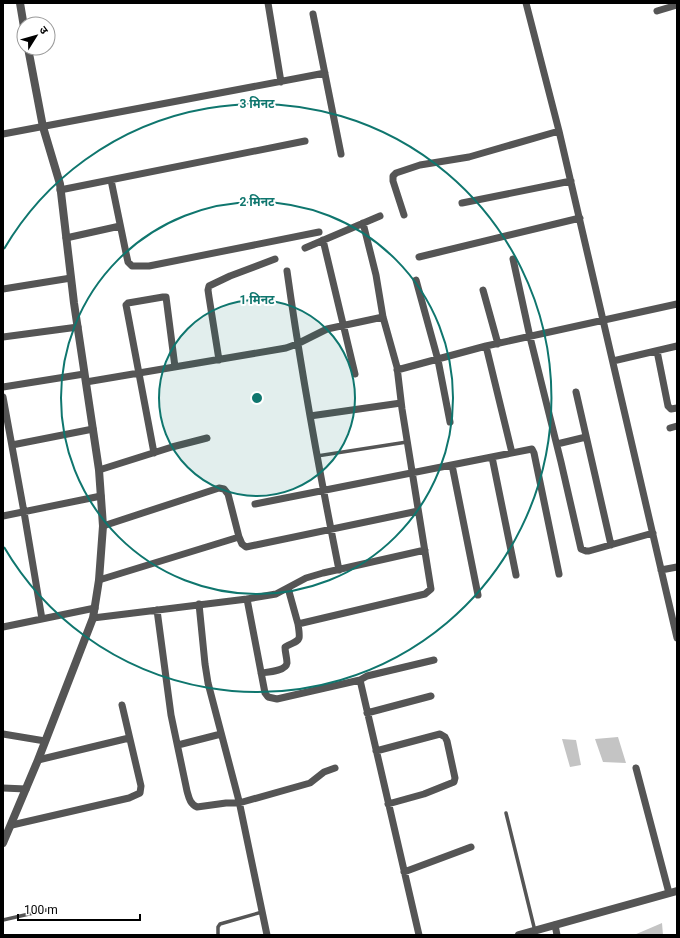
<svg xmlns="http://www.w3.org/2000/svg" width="680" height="938" viewBox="0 0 680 938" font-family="Roboto,'Noto Sans Devanagari',sans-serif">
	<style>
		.building { fill: #c4c4c4 }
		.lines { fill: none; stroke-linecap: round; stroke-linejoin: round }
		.service { stroke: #555; stroke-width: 3.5 }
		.minor { stroke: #555; stroke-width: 7 }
		.tertiary { stroke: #555; stroke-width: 8 }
		.ring { fill: none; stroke: #0f766e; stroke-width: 2 }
		.centre { fill: #0f766e; stroke: #fff; stroke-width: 2 }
		.ring-label { font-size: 12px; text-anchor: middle; font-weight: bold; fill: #0f766e; stroke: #fff; stroke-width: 4; stroke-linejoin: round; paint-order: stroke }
	</style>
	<rect width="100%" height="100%" fill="#fff"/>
	<path class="building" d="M618,737L626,763L603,762L595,739Z
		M562,739L576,740L581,765L570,767Z
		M662,923L663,935H634Z"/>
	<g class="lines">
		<path class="service" d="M317,456L407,442
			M506,813L535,931
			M3,920L55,908
			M218,935V927L220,924L262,912"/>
		<path class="minor" d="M268,3L281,82
			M526,3L559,131L677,638
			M657,11L677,5
			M313,14L341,154
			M3,134L325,73
			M111,180L126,253L128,262L132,266H149L319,232
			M60,190L305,141
			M462,203L571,181
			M404,215L393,181V176L396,173L420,165L469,157L559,131
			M66,238L120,226
			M323,240L355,374
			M305,248L380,216
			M419,257L580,218
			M513,259L530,337L561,462L581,549L586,551H589L653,533
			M287,271C301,371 319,470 339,570
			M416,280L438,360L450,422
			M3,289L71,278
			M483,290L498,344
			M3,337L78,327
			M486,346L512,453
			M657,351L668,406L671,409L677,408
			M219,360L209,297L208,290L209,286L230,276L275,259
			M613,361L677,346
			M397,370L486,346L677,304
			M86,382L286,348L297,344L327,329L383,317
			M3,387L84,374
			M576,392L611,545
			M3,397L24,512L42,619
			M310,416L401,403
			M670,428L677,426
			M557,444L586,437
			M12,445L93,429
			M154,453L127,310L126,305L128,303L163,297H166L175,367
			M492,457L516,575
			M452,465L478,595
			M99,470L172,447L207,438
			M255,504L532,449L534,453L559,574
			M3,516L101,496
			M103,526L219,488L224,489L228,494L239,537
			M661,570L677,567
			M99,580L239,537L242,544L246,547L418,511
			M288,588L298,624L425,594L431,589L402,409L397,367L383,317L376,275L363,223
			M247,599L276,594L306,578L323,573L425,550
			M199,604L205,664L208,683L239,801L267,935
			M157,610L171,715L187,791C189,798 190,804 197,807L226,803H239L310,783L324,772L335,768
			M93,618L247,599L265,693L268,697L277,699L290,696L360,680L419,935
			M3,627L95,608
			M261,673C268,672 286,671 287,663C287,658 285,652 285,647C300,639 301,643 298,624
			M360,680L367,676L434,660
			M367,713L431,696
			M3,734L45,741
			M178,745L221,734
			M376,751L440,734L445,737L447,741L455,778L454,782L424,794L388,804
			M38,760L129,738
			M636,768L669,893
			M3,788L26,789
			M12,825L129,798L140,793L141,786L122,705
			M404,872L471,847
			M555,925L557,935"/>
		<path class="tertiary" d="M20,3L24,27
			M3,843L38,760L93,618L99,580L103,526L99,470L74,303L60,184L43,127L28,48
			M519,935L677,891"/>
	</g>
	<circle cx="257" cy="398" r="98" fill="#0f766e" fill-opacity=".12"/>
	<g class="ring">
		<circle cx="257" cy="398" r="98"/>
		<circle cx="257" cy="398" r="196"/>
		<path d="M4 249A294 294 0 1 1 4 547"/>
	</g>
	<circle cx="257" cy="398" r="6" class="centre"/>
	<g class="ring-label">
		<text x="257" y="108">3 मिनट</text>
		<text x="257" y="206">2 मिनट</text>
		<text x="257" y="304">1 मिनट</text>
	</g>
	<rect width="680" height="938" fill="none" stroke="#000000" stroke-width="8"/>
	<g transform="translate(36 36) rotate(53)"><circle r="19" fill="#ffffff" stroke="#999999"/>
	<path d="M0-3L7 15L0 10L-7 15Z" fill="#000000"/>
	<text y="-6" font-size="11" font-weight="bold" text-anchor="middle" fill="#000000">उ</text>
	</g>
	<path d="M18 914v6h122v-6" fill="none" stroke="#000000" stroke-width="2"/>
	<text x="24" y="914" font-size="12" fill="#000000" stroke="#ffffff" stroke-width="3" paint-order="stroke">100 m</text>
</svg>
